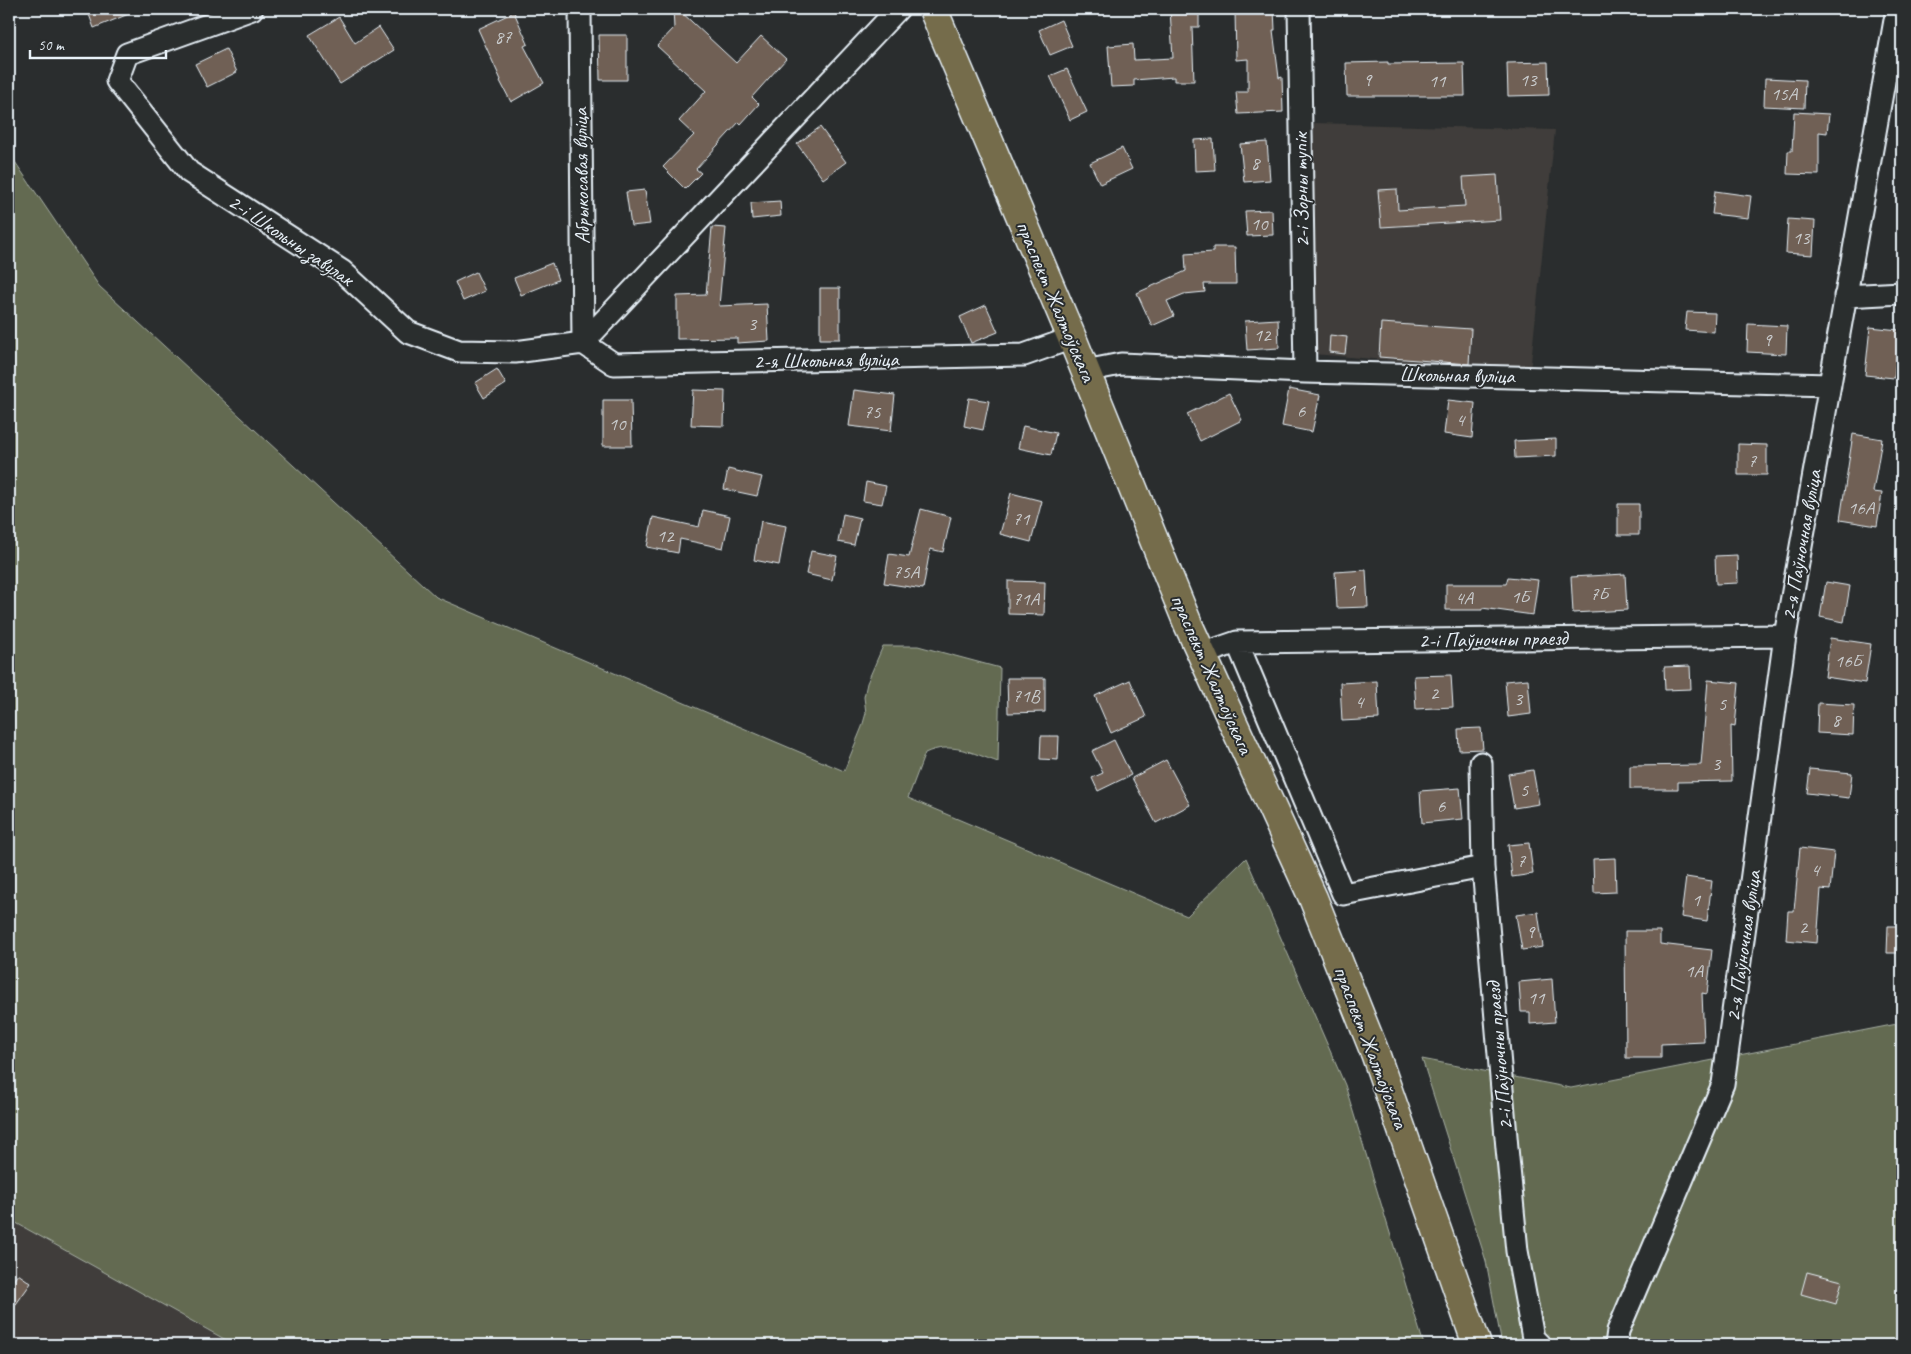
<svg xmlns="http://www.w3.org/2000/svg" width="1911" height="1354" viewBox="0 0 1911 1354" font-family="Caveat,sans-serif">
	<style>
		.built { fill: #3f3d3a }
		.green { fill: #646b51; stroke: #a6aea4 }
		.building { fill: #6f6155; stroke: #e8f1f8 }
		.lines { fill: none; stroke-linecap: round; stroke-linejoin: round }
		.minor-casing { stroke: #e8f1f8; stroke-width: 25 }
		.primary-casing { stroke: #e8f1f8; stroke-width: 31 }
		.minor { stroke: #2a2d2e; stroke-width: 21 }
		.primary { stroke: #746c4b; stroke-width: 28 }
		.labels { text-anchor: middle; stroke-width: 4; stroke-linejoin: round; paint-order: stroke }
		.number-label { font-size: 19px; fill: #cacdcf }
		.street-label { font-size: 21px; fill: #e8f1f8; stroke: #2a2d2e }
	</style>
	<rect width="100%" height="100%" fill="#2a2d2e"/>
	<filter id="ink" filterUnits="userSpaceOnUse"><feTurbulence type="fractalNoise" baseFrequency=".02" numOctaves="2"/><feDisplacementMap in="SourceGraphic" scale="10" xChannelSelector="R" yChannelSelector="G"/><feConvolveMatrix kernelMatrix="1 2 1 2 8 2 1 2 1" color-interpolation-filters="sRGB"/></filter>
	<g filter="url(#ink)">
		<path class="built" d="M1314,123L1555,130L1530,372L1313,354Z
			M9,1188L241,1345H9Z"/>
		<path class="green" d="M9,153L99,286L436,597L844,771L862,727L866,713L864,697L867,683L883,646H918L1000,668L998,762C972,753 951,741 925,753L908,798L1187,916L1246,858L1345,1085L1424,1345H235L9,1219Z
			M1902,1023V1337L1889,1345H1502L1486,1261L1422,1059L1571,1088Z"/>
		<path class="building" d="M87,9H141L94,28Z
			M673,9H678L736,63L761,36L786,59L752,97L759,104L741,124L739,122L696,169L701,173L685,189L663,167L694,135L679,121L706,91L657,46L674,28Z
			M1199,9V27H1192L1194,81H1174V77L1134,80V86L1111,87L1108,46L1133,44L1134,60L1173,58L1170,10Z
			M1274,9L1275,30H1273L1279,78L1282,77L1283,112L1238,114L1236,92H1248V59L1236,60L1235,11Z
			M514,12L528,44L524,46L544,83L511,102L500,81L501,80L478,29Z
			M339,17L355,43L379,27L394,50L340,84L309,35Z
			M1061,20L1072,46L1050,55L1039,30Z
			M599,35H627V80H600Z
			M226,49L237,72L207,87L195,64Z
			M1388,62V64L1464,63L1465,96H1347L1346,63Z
			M1548,62L1549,95L1508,96L1507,63Z
			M1067,69L1087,112L1070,120L1050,76Z
			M1765,78L1805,80L1804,108L1764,106Z
			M1794,112L1829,114L1827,133L1819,132V175L1787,174L1788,151H1792Z
			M820,127L846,162L823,179L797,144Z
			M1213,139L1215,170L1195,171L1194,140Z
			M1267,142L1270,180L1244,182L1240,144Z
			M1122,148L1132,169L1100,184L1090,163Z
			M1497,175L1500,220L1381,227L1378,190L1397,189L1398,210L1465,206L1463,177Z
			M645,190L650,224L631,226L626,192Z
			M1715,191L1751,196L1748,218L1712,214Z
			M780,201L781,216L752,219L751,203Z
			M1272,210L1273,235L1247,236L1245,211Z
			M1788,219L1815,221L1813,255L1786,253Z
			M712,227L726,228L719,306L767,304L769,341L737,343V338L677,339V296L706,295Z
			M1213,247H1235L1236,284H1204L1205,292L1184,294L1167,301L1174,316L1152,326L1137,293L1186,271L1185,254L1213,252Z
			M552,263L558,280L521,295L514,278Z
			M476,272L485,291L463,301L455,282Z
			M820,288H840V339H820Z
			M986,305L998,332L971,343L960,317Z
			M1687,312L1715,313L1714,332L1685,330Z
			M1278,319L1279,348L1247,350L1245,321Z
			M1381,323L1471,329L1469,364L1379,357Z
			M1748,324L1787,326L1786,354L1747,352Z
			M1870,327L1899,330L1894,378L1865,375Z
			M1330,335L1347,337L1345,354L1329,352Z
			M497,369L506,384L484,398L475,383Z
			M1289,389L1320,395L1312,432L1282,426Z
			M693,390L725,391L724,426L691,425Z
			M854,390L895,395L891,431L849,426Z
			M1229,393L1242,420L1200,441L1187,414Z
			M969,398L989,401L983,430L964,426Z
			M603,400H631L632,446H603Z
			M1448,400L1475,403L1472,438L1444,434Z
			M1023,426L1056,433L1051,455L1018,448Z
			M1853,434L1882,439L1873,492L1882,493L1877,526L1840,520Z
			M1556,439V456L1515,458L1514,441Z
			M1738,444L1767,445V475H1738Z
			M728,469L762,477L757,496L724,489Z
			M866,482L886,486L882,504L863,501Z
			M1011,493L1042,501L1031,542L1000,534Z
			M1618,504H1639V535H1618Z
			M921,509L951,517L943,552L930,549L923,589L884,583L889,554L909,557Z
			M703,510L730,516L723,548L680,539L678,553L647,547L653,517L699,527Z
			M843,514L860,518L854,545L838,542Z
			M761,521L786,526L779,565L754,560Z
			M811,551L837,556L832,580L806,574Z
			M1737,555L1738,583L1716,584L1715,556Z
			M1366,570L1368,607L1337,608L1335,572Z
			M1625,574L1627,610L1573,613L1571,577Z
			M1508,577L1538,580L1533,615L1482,608V610H1446V584H1506Z
			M1008,581L1045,582L1044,615L1008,614Z
			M1826,582L1850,586L1844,622L1820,617Z
			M1830,638L1871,644L1865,683L1825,677Z
			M1690,666L1691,689L1665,690L1664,667Z
			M1451,675L1453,707L1416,709L1414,676Z
			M1007,678H1045V712L1008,713Z
			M1528,679L1531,714L1508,717L1505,681Z
			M1130,680L1146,717L1111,733L1095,696Z
			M1708,680L1739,683L1735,727L1731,726L1732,781L1678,782V789H1630V766L1701,765Z
			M1377,681L1379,719L1342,721L1340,683Z
			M1818,703L1854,705L1853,735L1817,733Z
			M1481,728L1483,749L1459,750L1458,729Z
			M1041,736H1059L1058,760L1040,759Z
			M1114,740L1131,775L1098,791L1092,778L1103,773L1092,751Z
			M1166,760L1190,805L1156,823L1132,778Z
			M1810,769L1852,773L1849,798L1807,793Z
			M1533,770L1539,804L1514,808L1508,774Z
			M1460,788L1463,819L1422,823L1420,791Z
			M1529,843L1533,874L1512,877L1508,845Z
			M1800,848L1834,852L1830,890L1821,889L1817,943L1786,940L1788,911H1794Z
			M1615,858L1616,892L1594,893L1593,859Z
			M1686,877L1712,881L1707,921L1681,917Z
			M1538,912L1543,947L1522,950L1516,915Z
			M1888,926H1902V953H1887Z
			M1625,931H1660V944L1712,950L1707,994L1702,993L1704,1042L1661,1044V1058H1626Z
			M1552,979L1555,1022L1530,1024V1012H1521L1519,982Z
			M1807,1272L1842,1281L1836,1304L1801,1294Z
			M18,1274L31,1283L9,1314V1287Z"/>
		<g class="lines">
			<defs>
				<path id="minor" d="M252,9L127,54L117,81L189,172L342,271L408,332L459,351L515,352L583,343
					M580,9L583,343
					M1299,9L1305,372
					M1845,296L1902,293
					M583,343L614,364L1024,355L1072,338
					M583,343L898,9
					M1085,371L1121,364L1305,372L1830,385
					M1237,642L1343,894L1483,867
					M1202,654L1237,642L1785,636
					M1481,763L1483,867L1507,1148L1517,1251L1533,1338L1540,1345
					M1616,1345L1618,1331L1723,1084L1785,636L1897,9"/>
				<path id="primary" d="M933,9L1072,338L1188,624L1313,898L1375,1053L1477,1345"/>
			</defs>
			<use href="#minor" class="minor-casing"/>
			<use href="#primary" class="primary-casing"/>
			<use href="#minor" class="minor"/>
			<use href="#primary" class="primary"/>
		</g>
	</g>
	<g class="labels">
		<g class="number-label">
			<text x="503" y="43">87</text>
			<text x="1367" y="86">9</text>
			<text x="1528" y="86">13</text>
			<text x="1437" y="87">11</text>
			<text x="1784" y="100">15А</text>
			<text x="1255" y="169">8</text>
			<text x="1259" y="230">10</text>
			<text x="1801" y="244">13</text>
			<text x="752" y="330">3</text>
			<text x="1262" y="341">12</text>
			<text x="1767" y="346">9</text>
			<text x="1301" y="417">6</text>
			<text x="872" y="418">75</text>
			<text x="1460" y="426">4</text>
			<text x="617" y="430">10</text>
			<text x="1752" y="467">7</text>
			<text x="1861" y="514">16А</text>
			<text x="1021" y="525">71</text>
			<text x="665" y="542">12</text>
			<text x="906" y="578">75А</text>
			<text x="1351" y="596">1</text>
			<text x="1599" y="600">7Б</text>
			<text x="1520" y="603">1Б</text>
			<text x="1464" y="604">4А</text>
			<text x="1026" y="605">71А</text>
			<text x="1848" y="667">16Б</text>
			<text x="1434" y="699">2</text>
			<text x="1026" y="702">71В</text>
			<text x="1518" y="705">3</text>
			<text x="1359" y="708">4</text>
			<text x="1722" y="710">5</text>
			<text x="1836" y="726">8</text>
			<text x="1716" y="770">3</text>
			<text x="1524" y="796">5</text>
			<text x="1441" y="812">6</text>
			<text x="1521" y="867">7</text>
			<text x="1815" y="876">4</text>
			<text x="1696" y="906">1</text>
			<text x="1803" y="933">2</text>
			<text x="1530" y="938">9</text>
			<text x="1694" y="977">1А</text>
			<text x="1536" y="1004">11</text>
		</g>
		<g class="street-label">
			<text transform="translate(581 176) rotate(-91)" y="7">Абрыкосавая вуліца</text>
			<text transform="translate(1301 190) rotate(-91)" y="7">2-і Зорны тупік</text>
			<text transform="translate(291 240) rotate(34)" y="7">2-і Школьны завулак</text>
			<text transform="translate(1056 301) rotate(67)" y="7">праспект Жалтоўскага</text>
			<text transform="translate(826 360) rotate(-1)" y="7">2-я Школьная вуліца</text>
			<text transform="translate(1457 375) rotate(1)" y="7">Школьная вуліца</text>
			<text transform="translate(1801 545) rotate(-80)" y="7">2-я Паўночная вуліца</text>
			<text transform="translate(1493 639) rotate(-1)" y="7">2-і Паўночны праезд</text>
			<text transform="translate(1212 674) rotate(66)" y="7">праспект Жалтоўскага</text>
			<text transform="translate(1743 946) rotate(-82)" y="7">2-я Паўночная вуліца</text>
			<text transform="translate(1371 1047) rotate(69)" y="7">праспект Жалтоўскага</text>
			<text transform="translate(1499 1056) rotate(-95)" y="7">2-і Паўночны праезд</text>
		</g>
	</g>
	<rect width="1911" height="1354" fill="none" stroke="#2a2d2e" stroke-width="30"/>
	<rect x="15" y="15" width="1881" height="1324" fill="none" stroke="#e8f1f8" stroke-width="2" filter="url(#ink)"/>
	<path d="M30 50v8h136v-8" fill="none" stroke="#e8f1f8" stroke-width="2.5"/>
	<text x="38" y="50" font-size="15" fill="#e8f1f8" stroke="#2a2d2e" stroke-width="4" paint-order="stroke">50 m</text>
</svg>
